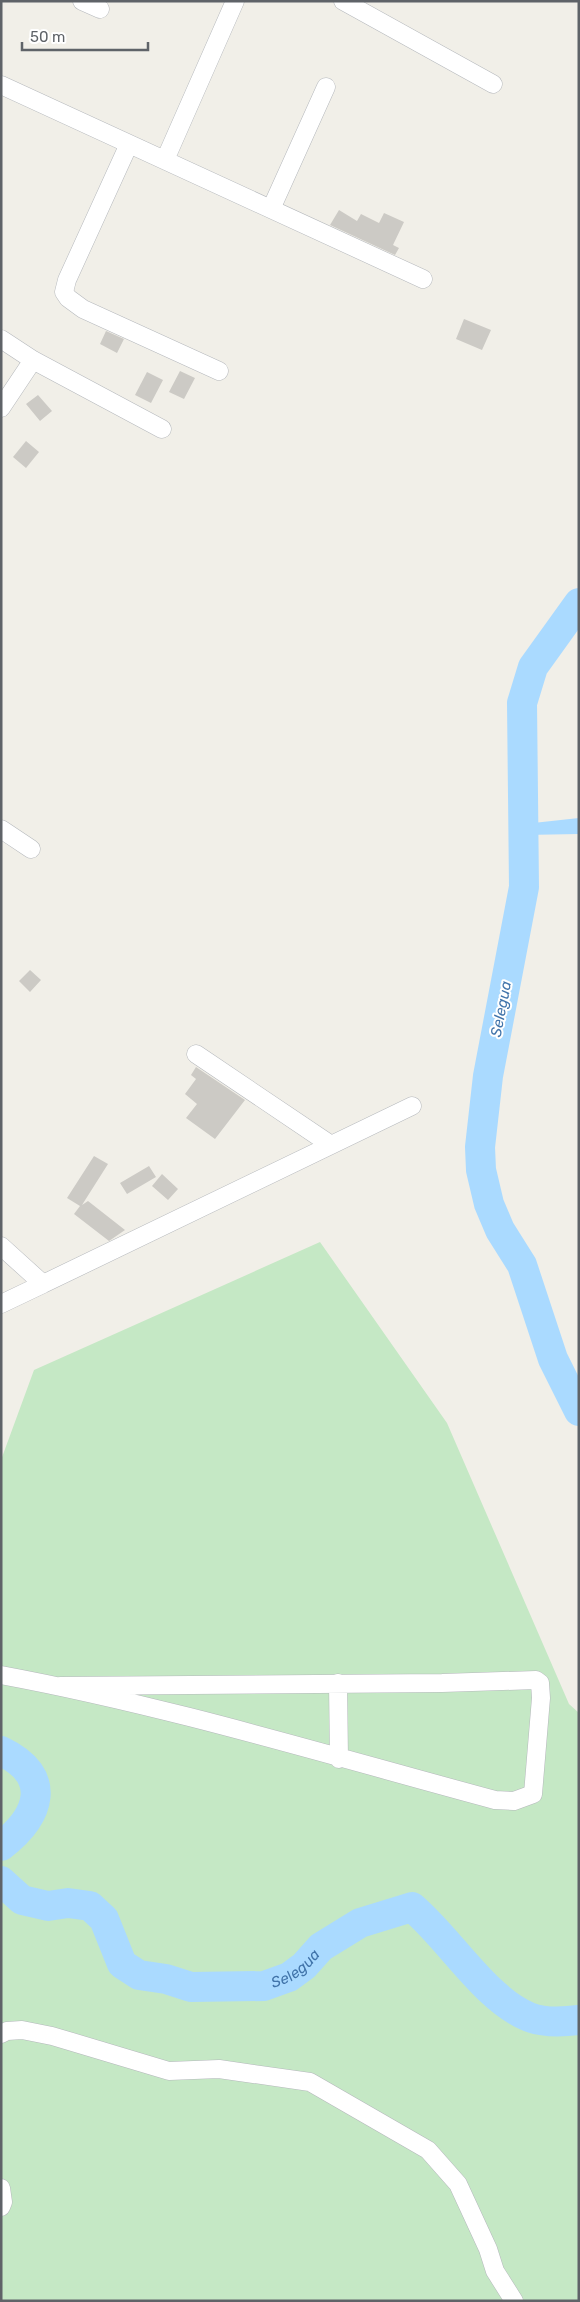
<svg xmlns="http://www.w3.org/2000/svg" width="580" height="2302" viewBox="0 0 580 2302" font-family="Rubik,sans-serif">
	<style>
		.green { fill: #c5e8c5 }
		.water { fill: #aadaff }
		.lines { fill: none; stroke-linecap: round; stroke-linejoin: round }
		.river { stroke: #aadaff; stroke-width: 30 }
		.building { fill: #cccac5 }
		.minor-casing { stroke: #b5b8bc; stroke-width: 19 }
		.minor { stroke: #fff; stroke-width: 18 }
		.labels { text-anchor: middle; stroke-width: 4; stroke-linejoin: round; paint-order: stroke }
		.water-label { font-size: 15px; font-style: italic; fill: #4174aa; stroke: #fff }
	</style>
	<rect width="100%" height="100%" fill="#f1efe8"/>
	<path class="green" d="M320,1242L447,1423L569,1704L579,1713V2301H1V1460L34,1370Z"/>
	<path class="water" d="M579,818V834L524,835V824Z"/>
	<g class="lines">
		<g class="river">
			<path d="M579,603L533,667L522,703L524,887L488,1076L480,1147L481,1170L489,1204L500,1230L522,1265L553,1359L579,1411"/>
			<path d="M1,1751C54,1776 40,1816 1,1846"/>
			<path id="s1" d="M1,1881L22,1900L48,1906L68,1903L90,1906L104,1919L122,1964L139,1975L166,1979L191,1987L264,1986L289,1977L304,1966L321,1947L360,1923L412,1907C450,1939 484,1998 529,2017C544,2023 563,2022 579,2020"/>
		</g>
	</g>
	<path class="building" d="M339,210L357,221L361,214L379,223L384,213L404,222L393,245L399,248L395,255L330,225Z
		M464,319L491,330L482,350L456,339Z
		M106,331L124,339L117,353L100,344Z
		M180,371L195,378L184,399L169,392Z
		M147,372L163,380L151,403L135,395Z
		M38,395L52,411L40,421L26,404Z
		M26,441L39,452L26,468L13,457Z
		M30,970L41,980L30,992L19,981Z
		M196,1067L245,1100L215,1139L186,1118L197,1104L185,1094L196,1079L191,1075Z
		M94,1156L108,1164L82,1205L88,1201L125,1230L109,1241L74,1214L80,1206L67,1198Z
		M149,1166L156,1177L127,1194L120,1183Z
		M162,1174L178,1189L168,1200L152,1186Z"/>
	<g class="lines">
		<defs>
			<path id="minor" d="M82,1L100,9
				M343,1L493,84
				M1,85L423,279
				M129,144L67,280L64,292L68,298L83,309L219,371
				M165,160L235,1
				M271,209L326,87
				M1,339L33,360L162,429
				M1,408L33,360
				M1,829L31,849
				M196,1054L331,1145
				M1,1246L43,1284L412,1106
				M1,1304L43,1284
				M1,1675C168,1706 331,1756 495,1800L514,1801L533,1794L541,1698L540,1683L536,1680L442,1683L60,1686
				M338,1683L339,1759
				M1,2034L7,2031L22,2030L52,2036L169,2071L219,2069L310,2082L428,2150L458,2184L488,2249L495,2271L514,2301
				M1,2188L3,2202L1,2207"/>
		</defs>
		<use href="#minor" class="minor-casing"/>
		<use href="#minor" class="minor"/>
	</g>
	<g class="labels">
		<g class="water-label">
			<text transform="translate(501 1009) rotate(-79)" y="5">Selegua</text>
			<text dy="5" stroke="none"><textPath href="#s1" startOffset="348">Selegua</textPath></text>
		</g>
	</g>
	<rect width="580" height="2302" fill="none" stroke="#5f6368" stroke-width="5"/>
	<path d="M22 42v8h126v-8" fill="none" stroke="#5f6368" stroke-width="2.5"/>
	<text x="30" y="42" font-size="15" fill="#5f6368" stroke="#ffffff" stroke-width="4" paint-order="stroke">50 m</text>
</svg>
